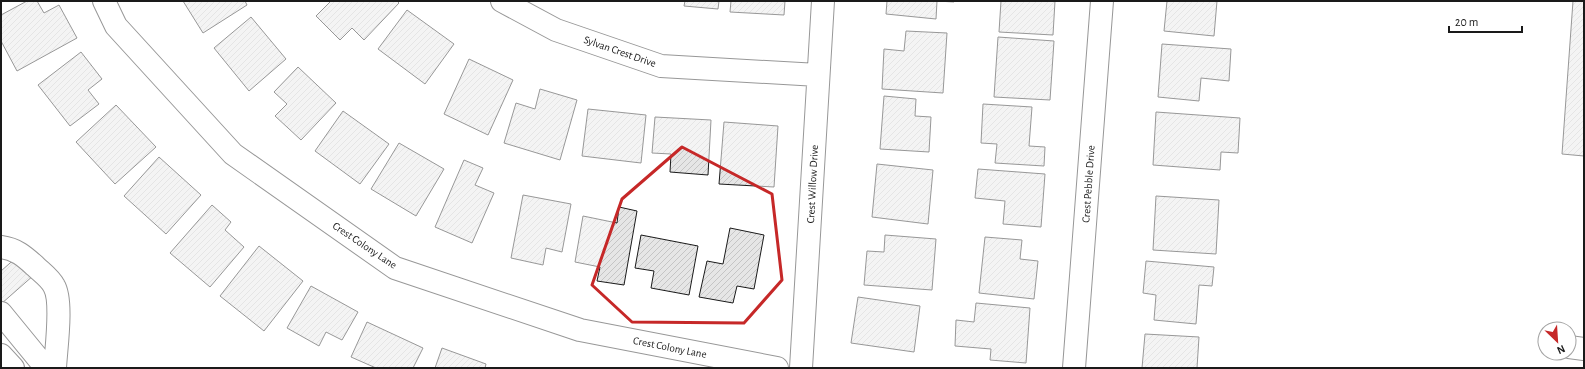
<svg xmlns="http://www.w3.org/2000/svg" width="1585" height="369" viewBox="0 0 1585 369" font-family="'Alegreya Sans',sans-serif">
	<style>
		.building { fill: url(#building-hatch); stroke: #1a1a1a }
		.lines { fill: none; stroke-linecap: round; stroke-linejoin: round }
		.minor-casing { stroke: #1a1a1a; stroke-width: 24 }
		.minor { stroke: #fff; stroke-width: 22 }
		.marked { fill: none; stroke: #c62828; stroke-width: 3; stroke-linejoin: round }
		.labels { text-anchor: middle; stroke-width: 3; stroke-linejoin: round; paint-order: stroke }
		.street-label { font-size: 11px; fill: #1a1a1a; stroke: #fff }
	</style>
	<defs>
		<pattern id="building-hatch" width="6" height="6" patternUnits="userSpaceOnUse"><rect width="6" height="6" fill="#e6e6e6"/><path d="M-1 1l2-2M0 6l6-6M5 7l2-2" fill="none" stroke="#c5c5c5"/></pattern>
	</defs>
	<rect width="100%" height="100%" fill="#fff"/>
	<path class="building" d="M27,1H37L44,13L59,5L77,38L17,71L1,41V15Z
		M183,1H245L247,5L203,33Z
		M331,1H397L399,3L364,40L352,28L340,40L316,16Z
		M685,1H719L718,9L684,6Z
		M731,1H785L784,15L730,12Z
		M887,1H954V2L937,1L936,19L886,14Z
		M1001,1H1055L1053,35L999,32Z
		M1167,1H1217L1214,36L1164,31Z
		M1573,1H1584V156L1562,154Z
		M407,10L454,44L425,84L378,49Z
		M251,17L286,59L249,91L214,48Z
		M906,31L947,33L943,93L882,89L884,49L904,51Z
		M998,37L1054,41L1050,100L994,97Z
		M1162,44L1231,49L1229,81L1201,78L1199,101L1158,97Z
		M81,52L102,79L88,90L99,104L70,126L38,85Z
		M469,59L513,80L488,135L444,114Z
		M298,67L336,103L301,140L275,116L287,104L274,92Z
		M540,89L577,100L560,160L504,143L516,103L535,109Z
		M884,96L916,99L915,116L931,117L929,152L880,149Z
		M983,104L1032,107L1029,146L1045,147L1044,166L995,163L997,144L981,143Z
		M116,105L156,147L115,184L76,142Z
		M588,109L646,115L641,163L582,156Z
		M343,111L389,144L360,184L315,151Z
		M1156,112L1240,118L1238,153L1221,152L1220,170L1153,165Z
		M655,117L711,120L708,175L670,172L671,154L652,153Z
		M724,122L778,126L774,187L719,184Z
		M399,143L444,169L416,216L371,189Z
		M159,157L201,195L166,234L124,196Z
		M464,160L483,168L475,185L494,193L472,243L435,227Z
		M877,164L933,170L928,224L872,217Z
		M978,169L1045,174L1041,227L1003,224L1005,201L975,198Z
		M523,195L571,204L562,252L546,248L543,265L511,258Z
		M1156,196L1219,200L1216,254L1153,250Z
		M212,205L231,222L225,230L244,247L210,287L170,253Z
		M619,207L637,211L624,285L597,281L600,267L575,262L583,216L617,223Z
		M730,228L764,235L754,289L737,286L733,303L699,297L707,261L723,264Z
		M641,235L698,246L689,295L651,288L654,271L635,268Z
		M885,235L936,239L932,290L864,285L867,251L884,252Z
		M985,237L1022,240L1020,259L1038,261L1034,299L979,293Z
		M259,246L303,281L264,331L220,296Z
		M18,256L34,275L1,304V271Z
		M1146,261L1214,267L1212,286L1199,285L1196,324L1154,320L1156,295L1143,293Z
		M311,286L358,312L342,340L326,332L319,346L287,328Z
		M858,297L920,306L914,352L851,343Z
		M976,303L1030,308L1026,363L990,360L991,349L955,346L956,320L974,322Z
		M367,322L423,348L413,368H376L351,357Z
		M1145,334L1199,337L1197,368H1142Z
		M442,348L486,364L485,368H435Z"/>
	<g class="lines">
		<defs>
			<path id="minor" d="M104,1L116,26L233,154L395,268L580,330L777,368
				M502,1L556,30L661,66L818,75
				M1,247C16,249 24,256 35,266C41,272 50,278 54,286C63,301 56,349 55,368
				M1,313L46,368
				M1569,347L1584,349
				M1,355L13,368
				M801,368L823,1
				M1074,368L1102,1"/>
		</defs>
		<use href="#minor" class="minor-casing"/>
		<use href="#minor" class="minor"/>
	</g>
	<path d="M0 0H1585V369H0ZM682,147L772,194L782,280L744,323L632,322L592,285L622,199Z" fill="#fff" fill-opacity=".55" fill-rule="evenodd"/>
	<path class="marked" d="M682,147L772,194L782,280L744,323L632,322L592,285L622,199Z"/>
	<g class="labels">
		<g class="street-label">
			<text transform="translate(620 51) rotate(19)" y="4">Sylvan Crest Drive</text>
			<text transform="translate(812 184) rotate(-87)" y="4">Crest Willow Drive</text>
			<text transform="translate(1088 184) rotate(-86)" y="4">Crest Pebble Drive</text>
			<text transform="translate(365 245) rotate(34)" y="4">Crest Colony Lane</text>
			<text transform="translate(670 347) rotate(11)" y="4">Crest Colony Lane</text>
		</g>
	</g>
	<rect width="1585" height="369" fill="none" stroke="#1a1a1a" stroke-width="4"/>
	<g transform="translate(1557 341) rotate(155)"><circle r="19" fill="#ffffff" stroke="#a3a3a3"/>
	<path d="M0-3L7 15L0 10L-7 15Z" fill="#c62828"/>
	<text y="-6" font-size="11" font-weight="bold" text-anchor="middle" fill="#1a1a1a">N</text>
	</g>
	<path d="M1449 26v6h73v-6" fill="none" stroke="#1a1a1a" stroke-width="2"/>
	<text x="1455" y="26" font-size="12" fill="#1a1a1a" stroke="#ffffff" stroke-width="3" paint-order="stroke">20 m</text>
</svg>
